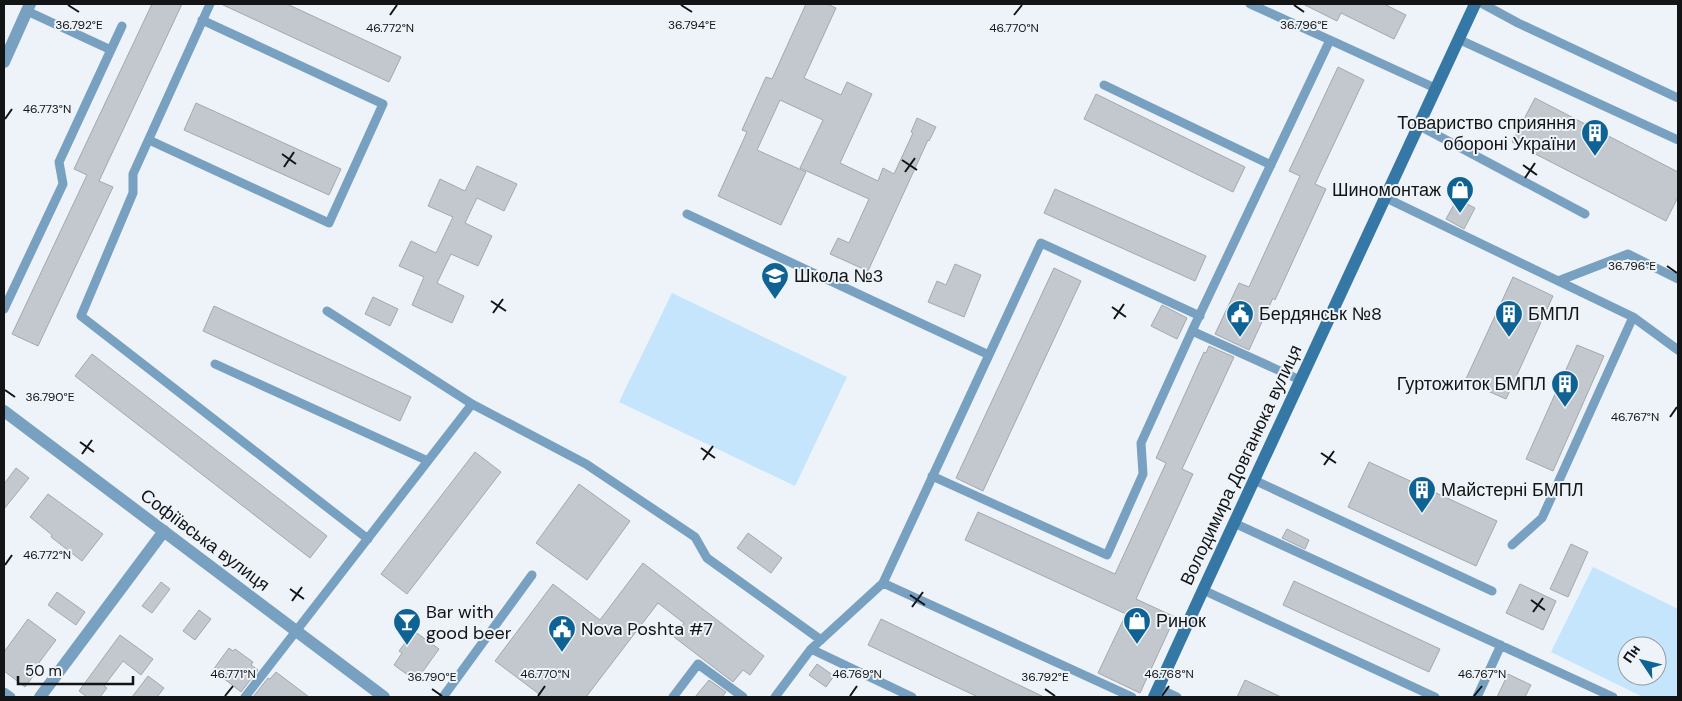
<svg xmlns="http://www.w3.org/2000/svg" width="1682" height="701" viewBox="0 0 1682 701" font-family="'DM Sans',sans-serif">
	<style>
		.green { fill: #c5e5fd; fill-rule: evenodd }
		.building { fill: #c2c8cd; stroke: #a2a8ac }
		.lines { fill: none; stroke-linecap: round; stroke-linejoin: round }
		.service { stroke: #78a0c0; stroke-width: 9 }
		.minor { stroke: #78a0c0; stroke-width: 12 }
		.tertiary { stroke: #78a0c0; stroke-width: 12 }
		.secondary { stroke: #3678a5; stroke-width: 12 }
		.ticks { fill: none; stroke: #121415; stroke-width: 2 }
		.labels { text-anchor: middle; stroke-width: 4; stroke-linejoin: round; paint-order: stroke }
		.poi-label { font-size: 18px; fill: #121415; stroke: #edf3f8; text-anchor: start }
		.street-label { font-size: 18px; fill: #121415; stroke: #edf3f8 }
		.ticks-label { font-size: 12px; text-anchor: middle; fill: #121415; stroke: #edf3f8; stroke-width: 4; stroke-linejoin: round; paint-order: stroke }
	</style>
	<rect width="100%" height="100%" fill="#edf3f8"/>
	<path class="green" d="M672,293L847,377L795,486L619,402Z
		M1593,567L1678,609V697H1643L1551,652ZM1627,646H1657V676H1627Z"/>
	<path class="building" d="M152,4H182L99,181L113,187L38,346L12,334L87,175L74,169Z
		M221,4H287L401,57L389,82Z
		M806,4H827L836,8L804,78L841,95L847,82L872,94L840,163L878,181L883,168L894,174L913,133L911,132L917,118L936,127L929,141L928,140L868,271L830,254L838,238L849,243L869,199L800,168L823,120L780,100L757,150L806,172L781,225L718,196L747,132L742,130L766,77L772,79Z
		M1303,4H1384L1406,15L1394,39L1341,13L1337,21Z
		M1338,67L1364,80L1315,184L1326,189L1275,300L1273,298L1249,350L1215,334L1239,283L1249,287L1300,176L1289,171Z
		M1096,94L1245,167L1233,192L1084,119Z
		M1535,98L1678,172V197L1666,221L1512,142Z
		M196,103L341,169L329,195L184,130Z
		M477,166L517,184L504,211L477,198L465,223L492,236L478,266L451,254L437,283L464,296L452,323L412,305L424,277L399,266L411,241L436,253L453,217L428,206L440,179L465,191Z
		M1055,189L1206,256L1195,281L1044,213Z
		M1457,199L1475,208L1464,229L1446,219Z
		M955,264L981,275L964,317L928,302L937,281L946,285Z
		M1054,268L1081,281L983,491L956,478Z
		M1513,277L1553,296L1506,399L1465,381Z
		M373,297L398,309L390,326L365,314Z
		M1162,305L1187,318L1177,339L1151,326Z
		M214,306L411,397L400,421L203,331Z
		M1577,345L1604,356L1553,471L1526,459Z
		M1209,346L1234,357L1182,469L1193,474L1136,599L1175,617L1140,693L1098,673L1126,614L965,540L978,512L1115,574L1166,463L1156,458L1204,352L1206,353Z
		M92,354L327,536L310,558L75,376Z
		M475,452L501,472L407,594L381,574Z
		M1369,462L1497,521L1476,566L1348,507Z
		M16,468L29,478L4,509V484Z
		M579,484L630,521L587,580L536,543Z
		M48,494L103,534L82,561L51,537L52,535L30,517Z
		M1287,529L1309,540L1305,549L1282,538Z
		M748,533L782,558L771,573L737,548Z
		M1571,544L1588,552L1568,597L1550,589Z
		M643,563L764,656L750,675L743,670L733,682L674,637L684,623L658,603L586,697H543L495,661L553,584L600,620Z
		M1294,581L1440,649L1429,672L1283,605Z
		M161,582L170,589L152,613L142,606Z
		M1520,584L1556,601L1543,630L1506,613Z
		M57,592L85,612L76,625L48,605Z
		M199,610L211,619L195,640L183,631Z
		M28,619L56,640L35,668L38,670L25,687L4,671V652Z
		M881,619L1044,697H978L944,681L868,645Z
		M414,631L439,649L416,681L394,665L402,653L399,651Z
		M120,635L153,659L141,675L123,661L104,686L107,688L100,697H87L79,691Z
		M229,648L233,651L235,649L253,662L251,665L258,670L241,692L213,670Z
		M817,664L834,676L826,687L809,675Z
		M276,672L309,697H253L268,678L270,679Z
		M1508,674L1531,685L1525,697H1497Z
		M148,676L164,688L157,697H132Z
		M709,680L726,692L722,697H695Z
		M1245,680L1281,697H1237Z"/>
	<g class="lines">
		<path class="service" d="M210,4L133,174V193L81,316L368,539
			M1250,4L1330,40L1192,331L1300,380
			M1483,4L1518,23L1678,98
			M27,11L111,50
			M1458,39L1678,140
			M1330,40L1435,88
			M1104,85L1271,165
			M1418,125L1585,214
			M149,140L329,223L383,104L202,20
			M1384,197L1633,317L1678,350
			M687,214L989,355
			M1558,281L1628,254L1678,279
			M4,309L63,184L59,162L122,26
			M327,311L472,404L586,464L695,537L707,558L821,640
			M215,364L428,461
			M932,476L1107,555L1143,474L1141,443L1192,331
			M1254,480L1492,591
			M1234,523L1613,697
			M1512,545L1542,518L1633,317
			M883,583L1132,697
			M1203,590L1435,697
			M811,649L912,697
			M1158,688L1177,697
			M4,692L11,697
			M245,697L472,404
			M443,697L532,575
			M673,697L698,664L743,697
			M775,697L811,649L883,583L1041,243L1200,316
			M1477,697L1501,645"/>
		<path class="minor" d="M40,697L164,531"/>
		<path class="tertiary" d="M4,62L30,4
			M4,411L384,697"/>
		<path class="secondary" d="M1154,697L1203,590L1475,4"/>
	</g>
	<path class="ticks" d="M68,5L79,12M681,5L692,12M1294,5L1304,12M390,15L397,5M1014,15L1022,5M5,119L12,109M282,154L296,164M902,160L917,170M1523,165L1537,175M284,167L294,152M905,172L915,158M1525,178L1535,163M1667,266L1677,273M491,301L506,311M1112,307L1126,317M493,313L503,299M1114,319L1124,304M5,390L15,397M1670,417L1677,407M80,442L94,452M701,448L715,458M1321,453L1336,463M82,454L92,440M703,460L713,446M1324,465L1334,451M5,565L12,555M290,589L304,599M910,595L925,605M1531,600L1545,610M292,601L302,587M912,607L923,592M1533,612L1543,598M432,689L442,696M1045,689L1055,696M225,696L233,686M538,696L545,686M850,696L857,686M1162,696L1169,686M1474,696L1482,686"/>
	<defs>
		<symbol id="building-pin" viewBox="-11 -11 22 30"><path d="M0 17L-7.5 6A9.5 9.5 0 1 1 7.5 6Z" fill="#0e6294" stroke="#edf3f8"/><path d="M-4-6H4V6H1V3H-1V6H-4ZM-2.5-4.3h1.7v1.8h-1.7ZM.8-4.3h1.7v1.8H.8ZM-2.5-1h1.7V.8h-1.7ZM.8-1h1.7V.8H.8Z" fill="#fff"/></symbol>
		<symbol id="shop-pin" viewBox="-11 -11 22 30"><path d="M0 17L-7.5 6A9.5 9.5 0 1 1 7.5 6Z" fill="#0e6294" stroke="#edf3f8"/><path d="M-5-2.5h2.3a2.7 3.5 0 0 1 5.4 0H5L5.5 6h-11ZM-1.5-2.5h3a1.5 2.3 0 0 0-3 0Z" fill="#fff"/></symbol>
		<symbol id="school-pin" viewBox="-11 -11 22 30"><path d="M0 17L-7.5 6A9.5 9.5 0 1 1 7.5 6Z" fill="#0e6294" stroke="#edf3f8"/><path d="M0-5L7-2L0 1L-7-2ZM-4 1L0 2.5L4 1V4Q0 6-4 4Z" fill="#fff"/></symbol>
		<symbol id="civic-pin" viewBox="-11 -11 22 30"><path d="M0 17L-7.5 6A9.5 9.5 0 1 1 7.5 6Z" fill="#0e6294" stroke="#edf3f8"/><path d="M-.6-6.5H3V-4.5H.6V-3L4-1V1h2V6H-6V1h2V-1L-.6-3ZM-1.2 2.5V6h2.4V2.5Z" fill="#fff"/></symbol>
		<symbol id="bar-pin" viewBox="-11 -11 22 30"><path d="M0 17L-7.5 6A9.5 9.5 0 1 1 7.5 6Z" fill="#0e6294" stroke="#edf3f8"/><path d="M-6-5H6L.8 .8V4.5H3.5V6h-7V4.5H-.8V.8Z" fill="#fff"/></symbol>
	</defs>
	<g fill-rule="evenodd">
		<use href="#building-pin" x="1579" y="117" width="32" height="43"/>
		<use href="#shop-pin" x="1444" y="174" width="32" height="43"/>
		<use href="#school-pin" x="759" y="260" width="32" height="43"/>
		<use href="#civic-pin" x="1224" y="298" width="32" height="43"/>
		<use href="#building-pin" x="1493" y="298" width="32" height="43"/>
		<use href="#building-pin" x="1549" y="368" width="32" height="43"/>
		<use href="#building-pin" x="1406" y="474" width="32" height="43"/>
		<use href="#shop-pin" x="1121" y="605" width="32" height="43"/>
		<use href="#bar-pin" x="391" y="606" width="32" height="43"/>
		<use href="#civic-pin" x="546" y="613" width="32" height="43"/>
	</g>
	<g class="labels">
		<g class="poi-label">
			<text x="1576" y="129" text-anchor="end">Товариство сприяння<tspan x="1576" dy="21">обороні України</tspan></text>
			<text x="1441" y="196" text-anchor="end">Шиномонтаж</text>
			<text x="794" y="282">Школа №3</text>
			<text x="1259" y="320">Бердянськ №8</text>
			<text x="1528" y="320">БМПЛ</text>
			<text x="1546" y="390" text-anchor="end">Гуртожиток БМПЛ</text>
			<text x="1441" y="496">Майстерні БМПЛ</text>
			<text x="426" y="618">Bar with<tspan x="426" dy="21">good beer</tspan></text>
			<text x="1156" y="627">Ринок</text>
			<text x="581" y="635">Nova Poshta #7</text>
		</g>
		<g class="street-label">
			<text transform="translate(1241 465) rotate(-65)" y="6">Володимира Довганюка вулиця</text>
			<text transform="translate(205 540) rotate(37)" y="6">Софіївська вулиця</text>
		</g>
	</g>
	<g class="ticks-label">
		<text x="1304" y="29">36.796°E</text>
		<text x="79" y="29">36.792°E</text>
		<text x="692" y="29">36.794°E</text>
		<text x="390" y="32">46.772°N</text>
		<text x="1014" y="32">46.770°N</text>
		<text x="47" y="113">46.773°N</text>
		<text x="1632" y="270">36.796°E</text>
		<text x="50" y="401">36.790°E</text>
		<text x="1635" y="421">46.767°N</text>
		<text x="47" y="559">46.772°N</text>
		<text x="233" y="678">46.771°N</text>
		<text x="545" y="678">46.770°N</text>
		<text x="857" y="678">46.769°N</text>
		<text x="1169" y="678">46.768°N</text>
		<text x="1482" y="678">46.767°N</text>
		<text x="432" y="681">36.790°E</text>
		<text x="1045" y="681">36.792°E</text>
	</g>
	<rect width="1682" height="701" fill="none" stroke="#121415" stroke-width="10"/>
	<g transform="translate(1642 661) rotate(305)"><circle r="24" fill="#edf3f8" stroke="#959a9d"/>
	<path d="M0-4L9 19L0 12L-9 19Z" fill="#0e6294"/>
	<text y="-8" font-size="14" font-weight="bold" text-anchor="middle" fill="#121415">Пн</text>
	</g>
	<path d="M18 676v8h115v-8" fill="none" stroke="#121415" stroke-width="2.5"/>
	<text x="25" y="676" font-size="15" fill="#121415" stroke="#edf3f8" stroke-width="4" paint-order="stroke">50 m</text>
</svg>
